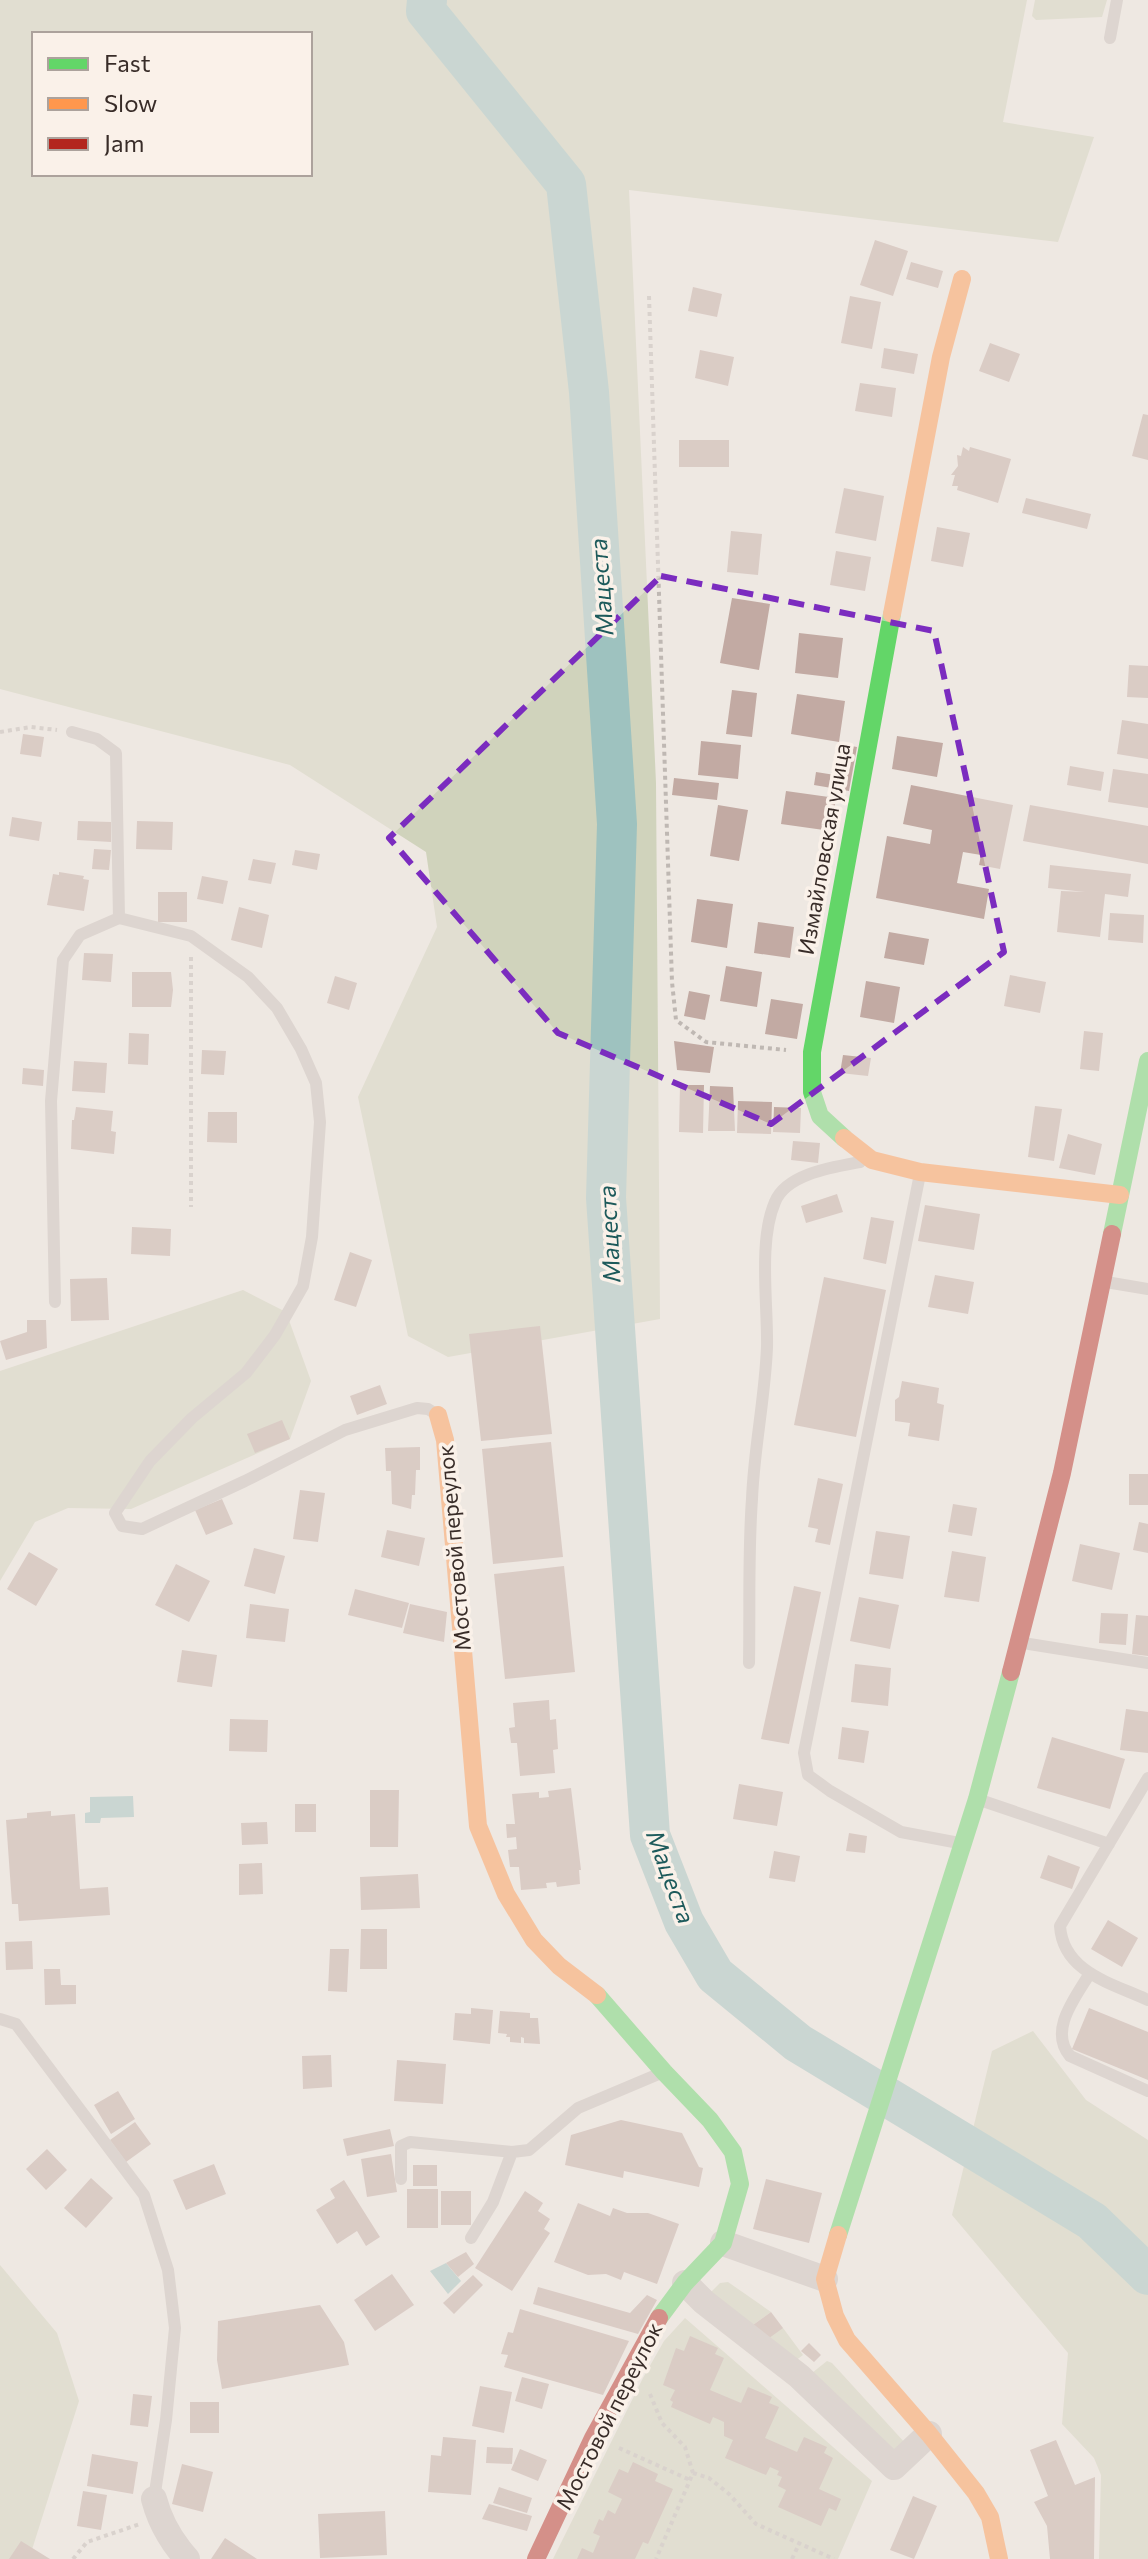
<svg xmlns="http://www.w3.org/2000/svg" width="1148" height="2559" viewBox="0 0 1148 2559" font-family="Commissioner,sans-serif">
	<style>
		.green { fill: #d0d3bc; fill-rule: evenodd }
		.water { fill: #9ec2bf }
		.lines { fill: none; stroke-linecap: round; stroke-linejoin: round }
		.river { stroke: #9ec2bf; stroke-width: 40 }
		.building { fill: #c2aaa3 }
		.path { stroke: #bfb8b3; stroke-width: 4; stroke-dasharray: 4 4; stroke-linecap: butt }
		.lane { stroke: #c7bfba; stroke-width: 12 }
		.street { stroke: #c7bfba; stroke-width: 26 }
		.fast { stroke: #63d668; stroke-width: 18 }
		.slow { stroke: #ff974d; stroke-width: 18 }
		.jam { stroke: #b3261e; stroke-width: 18 }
		.marked { fill: none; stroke: #7b2cbf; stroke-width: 6; stroke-dasharray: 16 10; stroke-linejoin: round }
		.labels { text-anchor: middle; stroke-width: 7; stroke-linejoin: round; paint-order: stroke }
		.street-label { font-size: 22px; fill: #382c28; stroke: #faf1e9 }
		.water-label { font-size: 24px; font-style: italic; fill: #1d5a5b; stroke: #faf1e9 }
	</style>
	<rect width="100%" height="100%" fill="#eee8e2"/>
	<path class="green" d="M0,0H1027L1003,122L1094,137L1058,242L629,190L656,783L660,1319L448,1357L408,1336L358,1097L437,927L426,852L290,765L0,689ZM34,34H310V174H34Z
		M1035,0H1107L1102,17L1036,20L1032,16Z
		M243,1290L286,1312L311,1381L290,1439L131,1509L68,1508L35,1522L0,1581V1371Z
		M1033,2031L1086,2100L1148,2140V2559H1099L1101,2475L1094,2458L1062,2424L1068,2353L952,2215L992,2051Z
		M0,2265L57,2333L79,2401L29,2559H0Z
		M728,2282L771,2312L753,2325L783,2328L803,2355L795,2361L711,2292L720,2283Z
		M685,2318L872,2481L838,2559H553L643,2378L664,2341Z
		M827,2361L832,2363L906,2444L898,2455L807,2377Z"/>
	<path class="water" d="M133,1796L134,1817L101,1818L100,1823H85V1813L90,1812V1797Z
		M446,2263L461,2281L448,2294L430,2271Z"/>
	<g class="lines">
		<path class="river" d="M427,0L426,11L566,184L589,392L617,824L606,1198L650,1835L684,1922L715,1975L798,2043L1092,2221L1148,2275"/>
	</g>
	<path class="building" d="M875,240L908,251L893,296L860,285Z
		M911,262L943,271L938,288L906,279Z
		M693,287L722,294L717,317L688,311Z
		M850,296L881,302L872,349L841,343Z
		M990,343L1020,354L1009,382L979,371Z
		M884,348L918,354L914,374L881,368Z
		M700,350L734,357L728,386L695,378Z
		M860,383L896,388L892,417L855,411Z
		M1143,414L1148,415V460L1132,456Z
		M679,440H729V467H679Z
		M963,447L969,451L970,447L1011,459L998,503L957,490L958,486H952L955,475H951L958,466L957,455L961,456Z
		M844,488L884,496L876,541L835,533Z
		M1026,498L1091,514L1087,529L1022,513Z
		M937,527L970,533L963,567L931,561Z
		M731,531L762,534L758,575L727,572Z
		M836,551L871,557L865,591L830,585Z
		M732,598L770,604L759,670L720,663Z
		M799,633L843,638L838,678L795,673Z
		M1129,665L1148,666V698L1127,697Z
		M732,690L757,693L752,737L726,734Z
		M797,694L845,701L839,742L791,734Z
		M1122,720L1148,724V759L1117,754Z
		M23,734L44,737L41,757L20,754Z
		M897,736L943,743L937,777L892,769Z
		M701,741L741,745L738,779L698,775Z
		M840,744L857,747L849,791L814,785L816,772L835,775Z
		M1070,766L1104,772L1101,791L1067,785Z
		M1113,769L1148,774V808L1108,802Z
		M674,778L719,783L717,800L672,795Z
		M911,785L1013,805L1000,869L979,865L981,855L963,852L957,883L989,889L984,919L876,898L887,836L930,844L932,830L903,824Z
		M786,791L836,798L831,831L781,824Z
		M718,805L748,810L739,861L710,856Z
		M1030,805L1148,826V864L1023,841Z
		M12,817L42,822L39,841L9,836Z
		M78,821L111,822V842L77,840Z
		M137,821L173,822L172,850L136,849Z
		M94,849L111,850L109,870L92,869Z
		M295,850L320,854L317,870L292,865Z
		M253,859L276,863L271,884L248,880Z
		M1050,865L1131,874L1128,897L1105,894L1100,937L1057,932L1061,891L1085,892L1048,888Z
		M59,872L84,876L83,879L89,880L84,911L47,905L53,874L59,875Z
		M202,876L228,881L223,904L197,899Z
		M158,892H187V922H158Z
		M697,899L733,904L727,948L691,942Z
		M239,907L269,915L262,948L231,940Z
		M1110,913L1144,915L1143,943L1108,940Z
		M758,922L794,927L790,958L754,953Z
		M889,932L929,939L924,965L884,958Z
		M84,953L113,954L111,982L82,980Z
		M726,966L762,972L757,1007L720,1001Z
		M132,972H171L173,990L171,1007H132Z
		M1010,975L1046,982L1040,1013L1004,1006Z
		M335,976L357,983L349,1010L327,1003Z
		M866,981L900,987L894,1023L860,1017Z
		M689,991L710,995L705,1020L684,1016Z
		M771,999L803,1004L797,1039L765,1034Z
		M1084,1031L1103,1033L1099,1071L1080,1069Z
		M129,1033L149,1034L148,1065L128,1064Z
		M674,1041L714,1047L710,1073L677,1070Z
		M202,1050L226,1051L224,1075L201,1074Z
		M843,1055L871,1058L868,1076L840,1073Z
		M74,1061L107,1063L105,1093L72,1091Z
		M23,1068L44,1070L43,1086L22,1084Z
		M680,1085H704L703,1133L679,1132Z
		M710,1086L733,1087L735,1131H708Z
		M738,1101L772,1102L771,1134L737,1133Z
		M1035,1106L1062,1109L1054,1161L1028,1157Z
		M76,1107L113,1111L111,1131L116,1132L114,1154L71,1149L72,1120H74Z
		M774,1107L801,1108L800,1133L773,1132Z
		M208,1112H237V1143L207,1142Z
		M1068,1134L1102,1144L1095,1175L1059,1168Z
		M793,1141L820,1143L818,1163L791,1160Z
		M837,1194L843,1212L806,1223L801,1206Z
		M925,1205L980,1214L974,1250L918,1241Z
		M871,1217L894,1221L886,1264L863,1259Z
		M132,1227L171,1229L170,1256L131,1254Z
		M350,1252L372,1260L356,1307L334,1300Z
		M935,1275L974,1282L968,1314L928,1307Z
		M824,1277L886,1290L856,1437L794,1425Z
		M107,1278L109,1320L71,1321L70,1279Z
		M27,1320H46L47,1348L6,1360L0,1341L27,1332Z
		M540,1326L552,1434L481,1441L469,1334Z
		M902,1381L939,1388L937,1403L944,1405L939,1441L908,1436L910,1423L895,1421V1400L899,1397Z
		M380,1385L387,1404L357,1415L350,1396Z
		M282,1420L290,1439L255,1453L247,1434Z
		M551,1442L563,1557L493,1564L482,1449Z
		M420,1447V1470H416L415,1495H412L411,1509L392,1504L391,1471H386L385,1448Z
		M1129,1474H1148V1505H1129Z
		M818,1478L843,1484L830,1545L815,1542L818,1529L808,1527Z
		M300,1490L325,1493L318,1542L293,1539Z
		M222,1499L233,1524L206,1535L195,1510Z
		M953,1504L977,1508L972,1536L948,1532Z
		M1139,1522L1148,1524V1553L1133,1550Z
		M387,1530L425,1538L419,1566L381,1557Z
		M876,1531L910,1536L903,1579L869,1574Z
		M1080,1544L1120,1553L1112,1590L1072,1581Z
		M254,1548L285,1556L275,1594L244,1586Z
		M952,1551L986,1557L979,1602L944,1597Z
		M29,1552L58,1569L36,1606L7,1589Z
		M176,1564L210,1581L189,1622L155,1605Z
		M564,1566L575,1672L505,1679L494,1574Z
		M794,1586L821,1592L789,1744L761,1739Z
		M355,1589L409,1603L402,1628L348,1615Z
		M859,1597L899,1605L890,1649L850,1641Z
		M250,1604L289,1609L285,1642L246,1638Z
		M410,1604L447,1612L444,1642L403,1633Z
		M1101,1613L1128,1614L1126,1645L1099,1643Z
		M1136,1615L1148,1616V1656L1132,1654Z
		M182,1650L217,1655L212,1687L177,1682Z
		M855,1664L891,1668L888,1706L851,1702Z
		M549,1700L550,1720L556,1719L558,1749L553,1750L555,1773L520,1776L517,1743H511L509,1728L515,1727L513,1703Z
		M1126,1709L1148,1712V1753L1120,1750Z
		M230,1719L268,1720L267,1752L229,1751Z
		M842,1727L869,1731L864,1763L838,1759Z
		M1052,1737L1125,1759L1110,1809L1037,1788Z
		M739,1784L783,1792L777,1826L733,1819Z
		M571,1788L581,1870H579L580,1884L557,1887L556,1882L546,1883L547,1888L521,1890L519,1867H510L508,1850L517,1849L516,1837L507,1838L506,1824H515L512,1794L539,1792V1798L549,1797L548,1791Z
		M370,1790H399L398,1847H370Z
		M295,1804H316V1832H295Z
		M51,1811V1816L75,1814L80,1889L108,1887L110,1915L19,1921L18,1904H12L6,1820L27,1818V1813Z
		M267,1822L268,1844L242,1845L241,1823Z
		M849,1833L867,1836L865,1853L846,1851Z
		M774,1851L800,1856L795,1882L769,1878Z
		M1048,1855L1080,1867L1072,1889L1040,1878Z
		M262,1863L263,1894L239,1895V1864Z
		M418,1874L420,1908L361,1910L360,1877Z
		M1108,1920L1138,1938L1122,1967L1091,1949Z
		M361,1929H387V1969H360Z
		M32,1941L33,1969L6,1970L5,1942Z
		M330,1949H349L347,1992L328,1991Z
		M44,1969H60L61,1985H76V2004L45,2005Z
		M471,2008L493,2010L490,2044L453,2040L455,2013L471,2014Z
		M1089,2008L1148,2032V2080L1072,2049Z
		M500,2011L530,2013V2018H538L540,2044L524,2043V2038L521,2037V2043L510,2042V2037H506L507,2034L498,2033Z
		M331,2055L332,2087L303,2089L302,2056Z
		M397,2060L446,2064L443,2104L394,2101Z
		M118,2091L135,2119L111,2134L94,2105Z
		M621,2120L682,2133L699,2167L703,2168L699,2187L624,2171L623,2178L565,2165L571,2135Z
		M135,2122L151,2144L126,2162L110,2140Z
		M390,2129L394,2146L347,2156L343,2139Z
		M47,2149L67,2170L46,2190L26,2169Z
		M391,2154L397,2192L367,2197L361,2159Z
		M214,2164L226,2194L186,2210L173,2180Z
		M413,2165H437V2186H413Z
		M91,2178L113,2198L86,2228L64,2208Z
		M766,2179L822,2193L809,2243L753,2229Z
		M344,2180L380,2237L366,2246L357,2231L337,2244L316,2210L335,2198L330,2189Z
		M407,2189H438V2228H407Z
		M441,2191H471V2225H441Z
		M525,2191L543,2203L538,2211L550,2219L544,2229L550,2233L512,2291L475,2268Z
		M578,2203L610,2216L613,2208L627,2213H648L679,2224L657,2284L624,2272L621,2280L606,2274L588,2275L554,2262Z
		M466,2252L474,2264L458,2277L446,2263Z
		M392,2274L414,2305L375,2331L354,2300Z
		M473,2275L483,2285L454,2314L443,2303Z
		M538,2287L630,2313L647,2295L657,2300L638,2334L533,2304Z
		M320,2305L344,2342L349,2365L222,2389L217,2360L218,2321Z
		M520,2309L629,2341L603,2395L504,2367L508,2355L501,2354L508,2332L513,2333Z
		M771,2312L783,2328L765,2341L753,2325Z
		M690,2336L718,2348L715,2354L724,2358L710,2390L741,2403L748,2387L772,2397L769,2403L779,2407L765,2438L797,2452L804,2437L827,2447L824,2453L833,2458L819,2489L841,2499L836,2511L829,2508L821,2526L778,2507L786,2490L778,2486L782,2477L777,2475L779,2471L770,2467L766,2475L725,2458L733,2440L724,2436V2422L713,2417L710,2424L671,2407L673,2402L670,2400L675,2390L663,2385L676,2348L684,2351Z
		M809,2343L821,2355L814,2362L801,2351Z
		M522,2377L549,2384L542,2409L515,2401Z
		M480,2386L512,2392L504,2433L472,2426Z
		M133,2394L152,2396L148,2427L130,2425Z
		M190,2402H219V2433H190Z
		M443,2437L476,2440L471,2495L428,2492L431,2455L441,2456Z
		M1056,2440L1075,2485L1095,2477L1094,2559H1050L1047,2526L1034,2502L1048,2496L1030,2450Z
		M487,2447L513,2448L512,2464L486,2463Z
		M520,2449L547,2460L538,2481L511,2470Z
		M92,2454L138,2462L133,2494L87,2486Z
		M633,2462L658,2474L655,2481L673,2489L648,2544L643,2542L635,2559H577L582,2548L593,2553L600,2536L593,2533L599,2519L603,2521L608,2510L615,2514L622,2499L608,2492L619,2469L628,2473Z
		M182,2464L213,2472L203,2512L172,2504Z
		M499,2487L532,2498L527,2513L493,2503Z
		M83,2491L107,2495L101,2530L77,2526Z
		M913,2496L937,2506L914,2559L890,2550Z
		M489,2504L532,2516L527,2531L482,2519Z
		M385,2511L387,2555L320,2558L318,2514Z
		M225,2538L257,2559H211Z
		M21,2541L50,2559H9Z"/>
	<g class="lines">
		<path class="path" d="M649,296L672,982L676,1020L706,1042L786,1050
			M0,732L31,727L57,730
			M191,957V1207
			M650,2394L662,2423L685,2447L693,2473L656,2559
			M619,2448L690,2480
			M693,2473L709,2478L729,2494L756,2524L834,2559
			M73,2559L87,2542L140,2524
			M792,2559L800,2542"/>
		<path class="lane" d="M1110,38L1117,0
			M72,732L97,739L116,753L119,918
			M920,1174L804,1753L808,1775L830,1791L901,1832L959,1843
			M1106,1282L1148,1289
			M55,1302L51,1101L63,960L80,935L119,918L191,936L248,977L277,1008L301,1049L316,1083L320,1122L312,1237L303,1286L275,1335L246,1373L192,1418L150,1461L115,1513L122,1526L142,1529L245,1481L345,1430L417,1408L428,1409L436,1414
			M1023,1643L1148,1663
			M749,1663C750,1609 748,1553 752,1499C754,1448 765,1398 767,1347C768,1305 758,1241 775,1202C786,1174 833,1167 860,1162
			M1148,1778L1060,1926C1063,1972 1111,1983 1148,2000
			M980,1800L1109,1844
			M1090,1973C1076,1997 1048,2030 1070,2056L1148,2091
			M0,2019L16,2024L144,2195L168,2270L175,2328L166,2420L154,2499
			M401,2179V2146L410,2142L512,2152L529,2150L578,2108L661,2073
			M471,2238L493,2202L512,2152"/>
		<path class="street" d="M723,2243L825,2279
			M685,2283L704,2302L799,2376L894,2467L929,2434
			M154,2499C160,2522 171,2541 187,2559"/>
		<path class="fast" d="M844,1138L820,1116L812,1092V1052L892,614
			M1112,1234L1148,1061
			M597,1995L664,2072L710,2120L733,2152L740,2184L723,2243L685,2283L659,2318
			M838,2235L977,1799L1011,1672"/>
		<path class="slow" d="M892,614L941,357L962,279
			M844,1138L872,1160L920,1172L1120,1195
			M438,1415L445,1440L478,1826L506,1894L534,1940L559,1966L597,1995
			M838,2235L825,2279L835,2316L847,2340L929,2434L976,2493L990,2517L999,2559"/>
		<path class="jam" d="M1011,1672L1062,1473L1112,1234
			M536,2559L593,2438L659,2318"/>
	</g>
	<path d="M0 0H1148V2559H0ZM661,576L934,631L1004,952L771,1124L558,1033L389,838Z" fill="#eee8e2" fill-opacity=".55" fill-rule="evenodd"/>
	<path class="marked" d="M661,576L934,631L1004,952L771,1124L558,1033L389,838Z"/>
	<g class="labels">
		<g class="street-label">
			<text transform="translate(824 849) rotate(-80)" y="8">Измайловская улица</text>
			<text transform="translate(454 1548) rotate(-95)" y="8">Мостовой переулок</text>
			<text transform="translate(609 2416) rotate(-63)" y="8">Мостовой переулок</text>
		</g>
		<g class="water-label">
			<text transform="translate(602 587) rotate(-94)" y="8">Мацеста</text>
			<text transform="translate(610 1234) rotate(-93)" y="8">Мацеста</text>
			<text transform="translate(670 1877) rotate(70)" y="8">Мацеста</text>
		</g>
	</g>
	<rect x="32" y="32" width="280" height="144" fill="#faf1e9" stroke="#aca29c" stroke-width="2"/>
	<rect x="48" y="58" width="40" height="12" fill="#63d668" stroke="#aca29c" stroke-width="2"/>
	<text x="104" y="72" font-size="24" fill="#382c28">Fast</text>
	<rect x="48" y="98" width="40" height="12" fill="#ff974d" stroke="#aca29c" stroke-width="2"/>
	<text x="104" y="112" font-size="24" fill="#382c28">Slow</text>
	<rect x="48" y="138" width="40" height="12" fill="#b3261e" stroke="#aca29c" stroke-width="2"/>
	<text x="104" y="152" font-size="24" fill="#382c28">Jam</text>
</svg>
